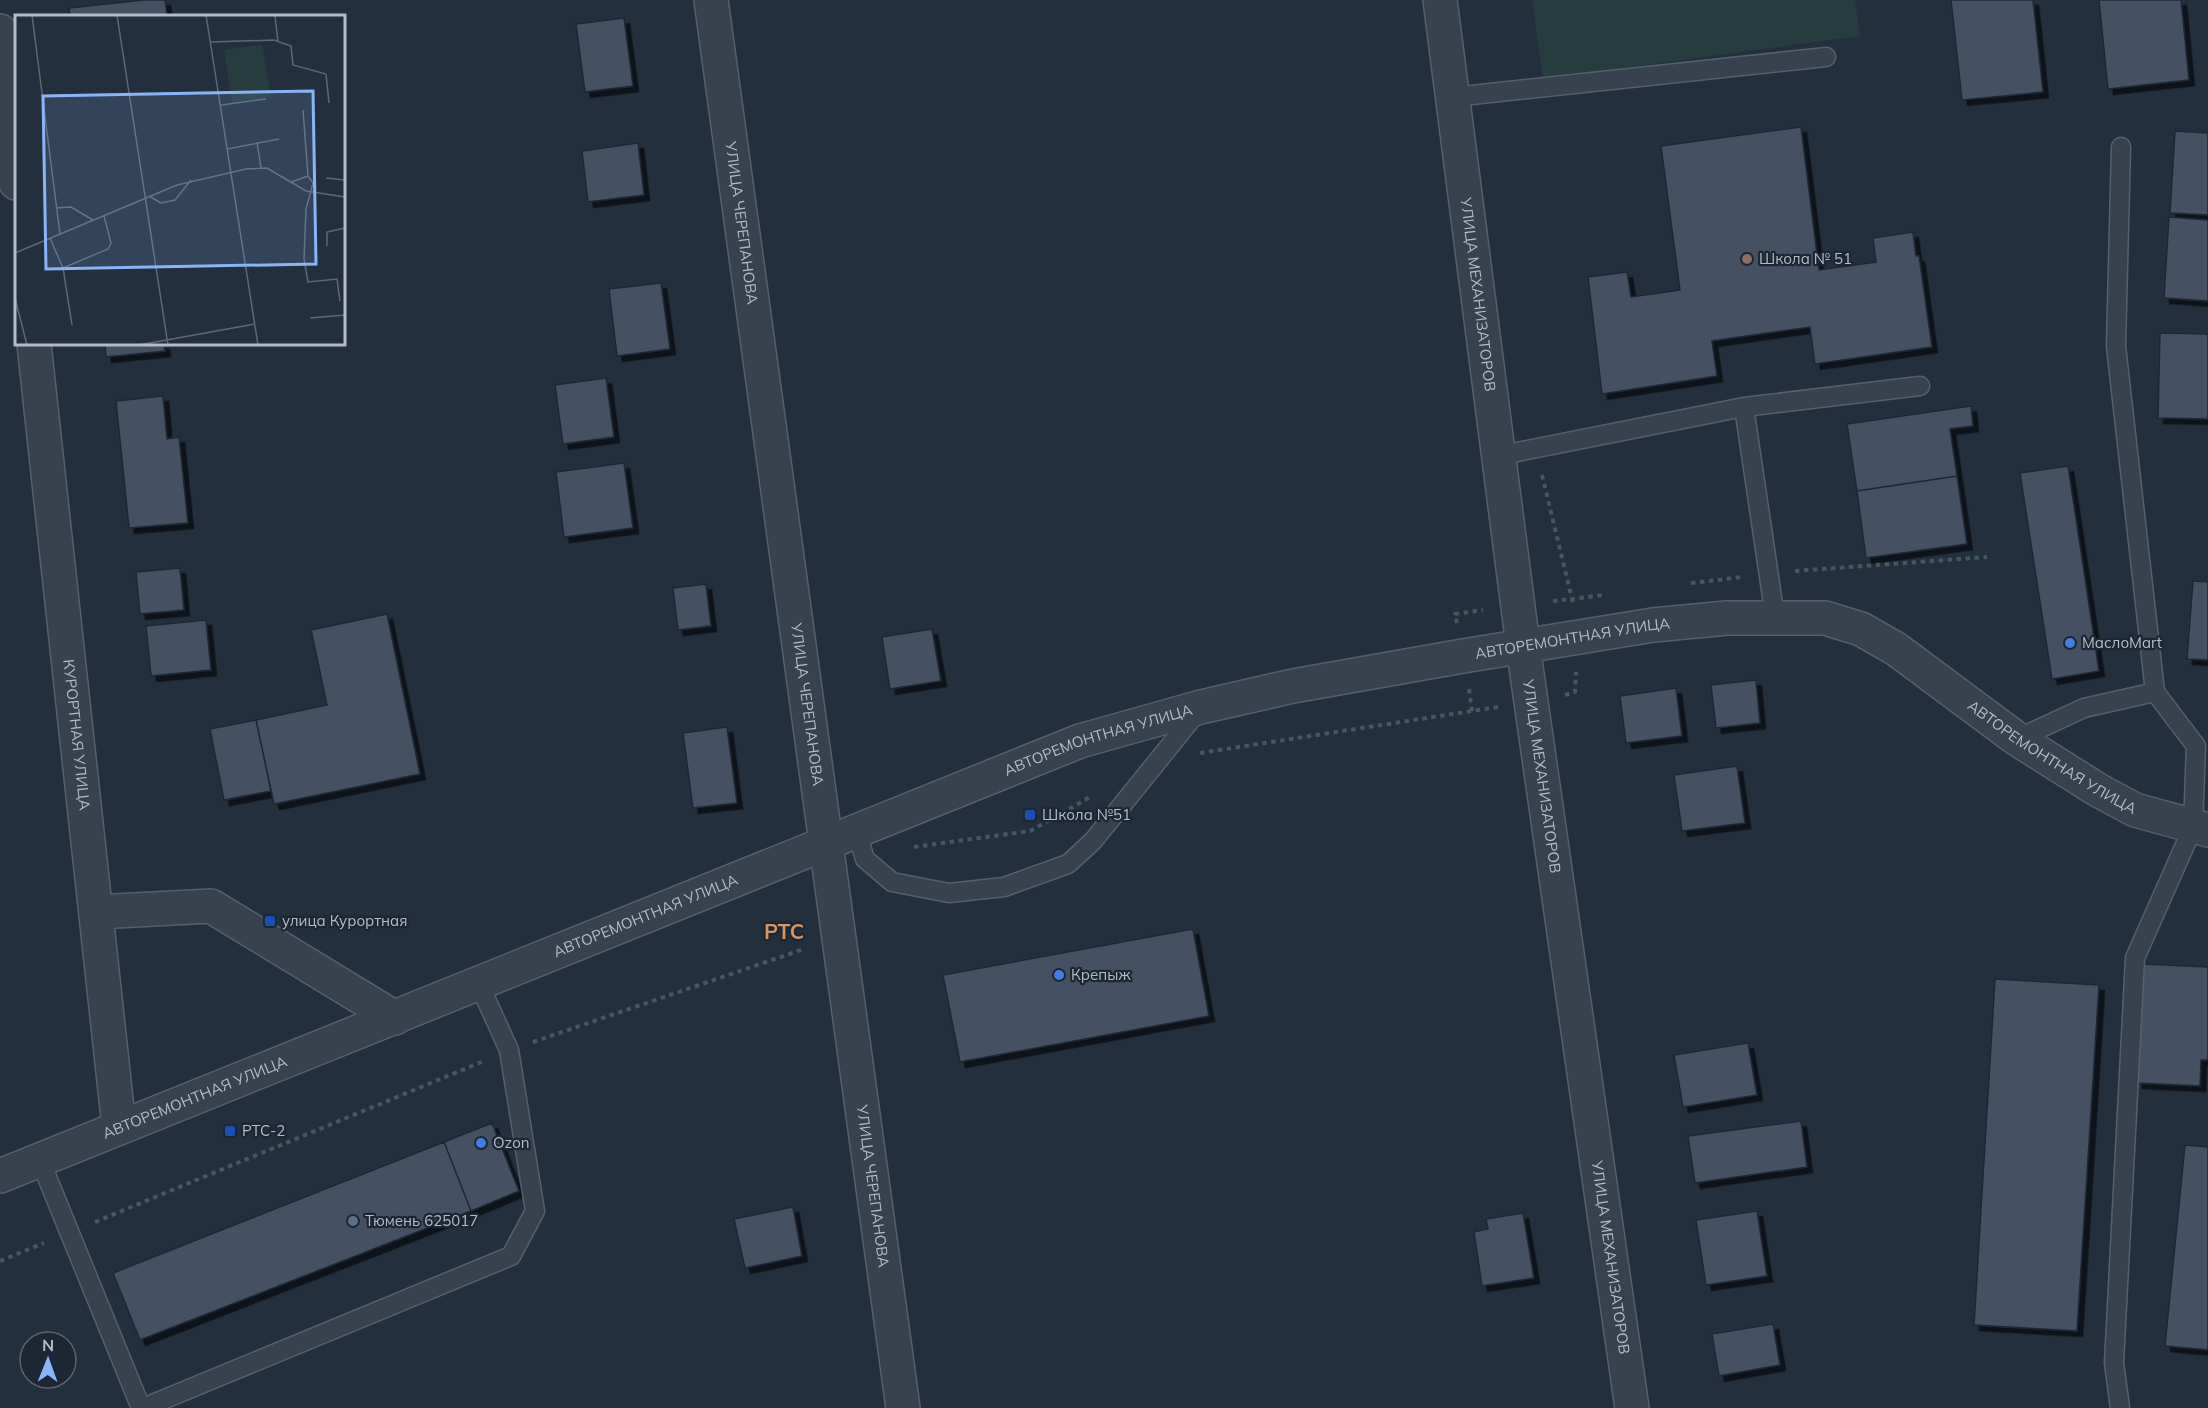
<svg xmlns="http://www.w3.org/2000/svg" width="2208" height="1408" viewBox="0 0 2208 1408" font-family="Mulish,sans-serif">
	<style>
		.grass { fill: #263c3f }
		.building { fill: #455162; stroke: #1f2835; stroke-width: 1.5; filter: url(#shadow) }
		.lines { fill: none; stroke-linecap: round; stroke-linejoin: round }
		.service-casing { stroke: #565f6c; stroke-width: 21 }
		.minor-casing { stroke: #565f6c; stroke-width: 36 }
		.tertiary-casing { stroke: #565f6c; stroke-width: 36 }
		.path { stroke: #44595c; stroke-width: 4; stroke-dasharray: 4.5 4.5; stroke-linecap: butt }
		.service { stroke: #38414e; stroke-width: 18 }
		.minor { stroke: #38414e; stroke-width: 33 }
		.tertiary { stroke: #38414e; stroke-width: 33 }
		.education-dot { fill: #8d6e63; stroke: #1d2633; stroke-width: 2 }
		.shop-dot { fill: #3f7fe0; stroke: #1d2633; stroke-width: 2 }
		.transit-dot { fill: #1a4fb4; stroke: #1d2633; stroke-width: 2 }
		.service-dot { fill: #5c6f8a; stroke: #1d2633; stroke-width: 2 }
		.labels { text-anchor: middle; stroke-width: 4.5; stroke-linejoin: round; paint-order: stroke }
		.street-label { font-size: 15px; fill: #b4bcc9; stroke: #1d2633 }
		.poi-label { font-size: 15px; fill: #b4bcc9; stroke: #1d2633; text-anchor: start }
		.district-label { font-size: 21px; font-weight: bold; fill: #d59563; stroke: #1d2633 }
		.inset-road { fill: none; stroke: #5e6776; stroke-width: 1.5 }
		.view { fill: #8ab4f8; fill-opacity: 0.15; stroke: #8ab4f8; stroke-width: 3 }
		.inset-edge { fill: none; stroke: #b4bcc9; stroke-width: 3 }
	</style>
	<defs>
		<filter id="shadow"><feDropShadow dx="5.5" dy="5.5" stdDeviation="0" flood-color="#0009"/></filter>
	</defs>
	<rect width="100%" height="100%" fill="#242f3e"/>
	<path class="grass" d="M1532,0H1855L1860,36L1543,79Z"/>
	<path class="building" d="M144,0H165L167,16H70L69,8Z
		M1951,0H2033L2043,92L1962,100Z
		M2099,0H2181L2189,80L2108,89Z
		M624,18L633,86L585,92L576,24Z
		M1801,127L1819,270L1876,262L1873,238L1913,232L1916,256H1919L1932,347L1815,364L1810,327L1712,341L1717,376L1602,394L1588,277L1627,272L1631,297L1680,290L1661,146Z
		M2175,131L2208,133V215L2170,213Z
		M638,143L644,195L588,202L582,151Z
		M2169,217L2208,220V301L2164,298Z
		M661,283L670,349L617,356L609,289Z
		M2160,333L2208,334V419L2158,418Z
		M105,344H164L165,351L106,357Z
		M606,378L614,437L563,444L555,385Z
		M163,396L167,439L179,437L188,523L129,528L116,401Z
		M1971,406L1973,426L1950,429L1957,476L1857,491L1847,424Z
		M624,463L633,528L564,537L556,472Z
		M2068,466L2099,671L2052,679L2020,473Z
		M1957,476L1967,544L1866,558L1857,491Z
		M180,568L184,610L140,614L136,572Z
		M2193,581L2208,582V660L2187,659Z
		M706,584L711,626L678,630L673,588Z
		M387,614L420,774L274,804L256,720L327,705L311,630Z
		M206,620L211,670L151,676L146,626Z
		M932,629L941,681L890,689L882,637Z
		M1756,680L1760,723L1716,728L1711,685Z
		M1676,688L1682,736L1626,743L1620,696Z
		M256,720L271,791L224,800L210,729Z
		M727,727L737,803L693,808L683,733Z
		M1737,766L1745,823L1682,831L1674,775Z
		M1193,929L1209,1016L960,1062L943,975Z
		M2143,964L2208,967V1060H2201L2200,1086L2137,1083Z
		M1995,979L2099,985L2077,1331L1974,1325Z
		M1748,1043L1757,1095L1683,1107L1674,1055Z
		M1801,1121L1807,1167L1695,1183L1688,1136Z
		M492,1123L519,1191L471,1211L444,1142Z
		M444,1142L471,1211L140,1340L113,1273Z
		M2185,1145L2208,1147V1350L2165,1346Z
		M793,1207L802,1256L745,1268L734,1219Z
		M1757,1211L1767,1276L1706,1285L1696,1220Z
		M1523,1213L1534,1278L1482,1286L1474,1232L1488,1229L1486,1219Z
		M1773,1324L1780,1365L1719,1376L1712,1334Z"/>
	<g class="lines">
		<defs>
			<path id="service" d="M1453,97L1826,57
				M1744,407L1775,617
				M1497,456L1744,407L1920,386
				M2017,739L2084,708L2155,692
				M856,830L865,859L892,882L949,893L1004,887L1068,864L1093,841L1198,711
				M40,1160L141,1408
				M143,1408L511,1256L535,1211L509,1050L479,984
				M2120,1408L2114,1363L2135,958L2193,827L2196,746L2155,692L2116,346L2121,147"/>
			<g id="minor">
				<path id="s1" d="M711,0L903,1408"/>
				<path id="s2" d="M1440,0L1523,646L1632,1408"/>
				<path d="M0,31L16,183"/>
				<path id="s3" d="M34,344L119,1127"/>
				<path d="M96,912L211,906L395,1018"/>
			</g>
			<g id="tertiary">
				<path id="s4" d="M0,1176L1080,741L1201,707L1293,686L1463,656L1653,625L1727,618H1825L1861,629L1896,649L2017,739L2098,790L2135,810L2208,830"/>
			</g>
		</defs>
		<use href="#service" class="service-casing"/>
		<use href="#minor" class="minor-casing"/>
		<use href="#tertiary" class="tertiary-casing"/>
		<path class="path" d="M1542,475L1572,599L1603,595
			M1795,571L1987,557
			M1691,583L1743,577
			M1553,601L1572,599L1573,605
			M1457,623L1455,614L1483,610
			M1469,689L1472,711
			M1565,695L1575,692L1576,672
			M1200,753L1498,707
			M914,847L1030,831L1092,796
			M533,1042L804,949
			M95,1222L484,1061
			M0,1261L44,1243"/>
		<use href="#service" class="service"/>
		<use href="#minor" class="minor"/>
		<use href="#tertiary" class="tertiary"/>
	</g>
	<circle class="education-dot" cx="1747" cy="259" r="6"/>
	<g class="shop-dot">
		<circle cx="2070" cy="643" r="6"/>
		<circle cx="1059" cy="975" r="6"/>
		<circle cx="481" cy="1143" r="6"/>
	</g>
	<g class="transit-dot">
		<rect x="1024" y="809" width="12" height="12" rx="3"/>
		<rect x="264" y="915" width="12" height="12" rx="3"/>
		<rect x="224" y="1125" width="12" height="12" rx="3"/>
	</g>
	<circle class="service-dot" cx="353" cy="1221" r="6"/>
	<g class="labels">
		<g class="street-label">
			<text dy="5" stroke="none"><textPath href="#s1" startOffset="225">УЛИЦА ЧЕРЕПАНОВА</textPath></text>
			<text dy="5" stroke="none"><textPath href="#s2" startOffset="297">УЛИЦА МЕХАНИЗАТОРОВ</textPath></text>
			<text dy="5" stroke="none"><textPath href="#s4" startOffset="1668">АВТОРЕМОНТНАЯ УЛИЦА</textPath></text>
			<text dy="5" stroke="none"><textPath href="#s1" startOffset="711">УЛИЦА ЧЕРЕПАНОВА</textPath></text>
			<text dy="5" stroke="none"><textPath href="#s3" startOffset="393">КУРОРТНАЯ УЛИЦА</textPath></text>
			<text dy="5" stroke="none"><textPath href="#s4" startOffset="1182">АВТОРЕМОНТНАЯ УЛИЦА</textPath></text>
			<text dy="5" stroke="none"><textPath href="#s4" startOffset="2190">АВТОРЕМОНТНАЯ УЛИЦА</textPath></text>
			<text dy="5" stroke="none"><textPath href="#s2" startOffset="783">УЛИЦА МЕХАНИЗАТОРОВ</textPath></text>
			<text dy="5" stroke="none"><textPath href="#s4" startOffset="696">АВТОРЕМОНТНАЯ УЛИЦА</textPath></text>
			<text dy="5" stroke="none"><textPath href="#s4" startOffset="210">АВТОРЕМОНТНАЯ УЛИЦА</textPath></text>
			<text dy="5" stroke="none"><textPath href="#s1" startOffset="1197">УЛИЦА ЧЕРЕПАНОВА</textPath></text>
			<text dy="5" stroke="none"><textPath href="#s2" startOffset="1269">УЛИЦА МЕХАНИЗАТОРОВ</textPath></text>
		</g>
		<g class="poi-label">
			<text x="1759" y="264">Школа № 51</text>
			<text x="2082" y="648">МаслоMart</text>
			<text x="1042" y="820">Школа №51</text>
			<text x="282" y="926">улица Курортная</text>
			<text x="1071" y="980">Крепыж</text>
			<text x="242" y="1136">РТС-2</text>
			<text x="493" y="1148">Ozon</text>
			<text x="365" y="1226">Тюмень 625017</text>
		</g>
		<g class="district-label">
			<text x="784" y="939">РТС</text>
		</g>
	</g>
	<g transform="translate(15 15)">
		<rect width="330" height="330" fill="#242f3e"/>
		<path d="M247,29L256,82L217,88L209,35Z" fill="#263c3f"/>
		<path class="inset-road" d="M17,0L45,219M102,0L153,330M191,0L243,330M260,1L263,27M196,27L259,25L276,31L278,50L311,59L314,88M206,90L251,84M288,95L293,161L298,168L291,194L289,244L293,267L322,264L325,286M242,127L246,153M212,134L264,124M311,163L330,165M276,167L293,161M134,181L146,188L160,185L176,165M41,193L56,192L78,205M35,223L48,253L57,310M312,231V217L330,213M0,238L162,170L231,154L252,153L291,176L330,182M48,253L93,234L96,228L89,201M0,283L12,330M295,303L330,300M124,330L240,309"/>
		<path class="view" d="M298,76L301,249L31,254L28,81Z"/>
		<rect width="330" height="330" class="inset-edge"/>
	</g>
	<g transform="translate(48 1360) rotate(1)"><circle r="28" fill="#1d2633" stroke="#59626f" stroke-width="1.5"/>
	<path d="M0-4.5L10 22L0 15L-10 22Z" fill="#8ab4f8"/>
	<text y="-9" font-size="16" font-weight="bold" text-anchor="middle" fill="#b4bcc9">N</text>
	</g>
</svg>
